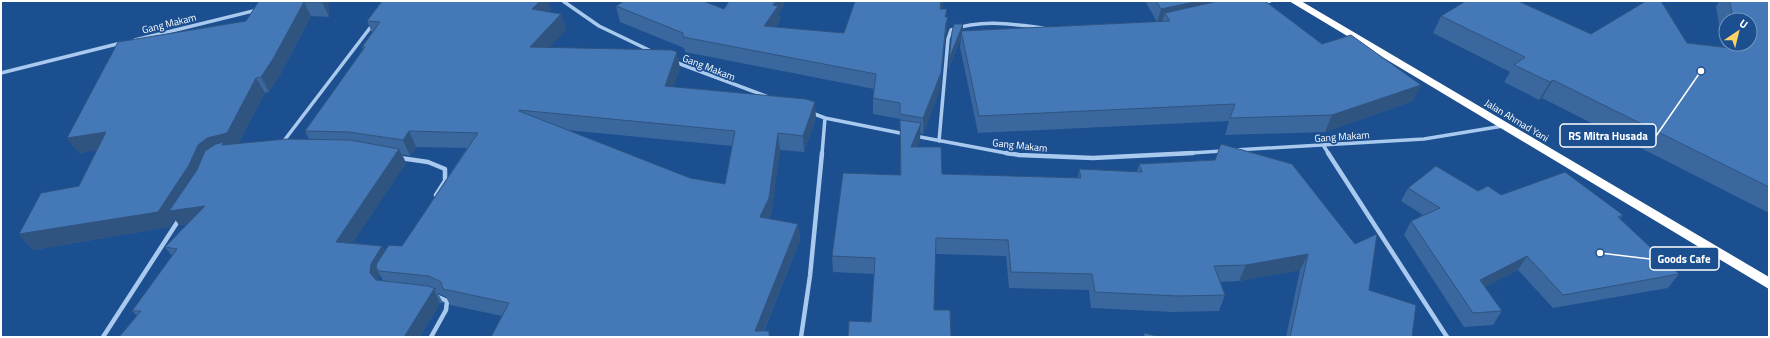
<svg xmlns="http://www.w3.org/2000/svg" width="1770" height="338" viewBox="0 0 1770 338" font-family="'Titillium Web',sans-serif">
	<style>
		.lines { fill: none; stroke-linecap: round; stroke-linejoin: round }
		.street-far1 { stroke: #a9c9ee; stroke-width: 3.5 }
		.street { stroke: #a9c9ee; stroke-width: 4.5 }
		.highway { fill: #fff; fill-rule: evenodd }
		.wall { fill: #3a679d; fill-rule: evenodd }
		.shaded-wall { fill: #305480 }
		.building { fill: #4478b7; stroke: #305480; fill-rule: evenodd }
		.labels { text-anchor: middle; stroke-width: 3.5; stroke-linejoin: round; paint-order: stroke }
		.street-label { font-size: 10px; fill: #fff; stroke: #1b4f8f }
		.leader { fill: none; stroke: #fff; stroke-width: 1.5 }
		.callout-dot { fill: #fff; stroke: #1b4f8f; stroke-width: 1.5 }
		.callout { fill: #1b4f8f; stroke: #fff; stroke-width: 1.5 }
		.callout-label { font-size: 11px; text-anchor: middle; font-weight: bold; fill: #fff }
	</style>
	<rect width="100%" height="100%" fill="#1b4f8f"/>
	<g class="lines">
		<path class="street-far1" d="M563,1L599,26L651,51
			M1261,3L1270,1
			M135,40L257,10
			M675,62L768,97
			M1,73L121,43
			M812,113L825,118L905,134
			M915,136L1011,154
			M939,141L948,39L951,30C981,19 1012,24 1043,28
			M283,142L373,24
			M1323,145L1329,154
			M1235,150L1424,139L1503,126
			M822,154L825,118
			M1175,154L1222,151"/>
		<path class="street" d="M1006,153L1019,155L1093,158L1193,153
			M1328,153L1447,337
			M400,158L428,162L445,169V181L436,195
			M103,337L180,218
			M431,337L446,310L447,301L436,296
			M801,337L810,276L822,153"/>
		<path class="highway" d="M1289,1H1301L1769,277V289Z"/>
	</g>
	<path class="wall" d="M259,1H328L329,17L311,16L281,73L269,92L265,93L238,144L309,139L305,131L363,49L362,47L372,33L367,21L551,9L549,12L561,14L566,30L549,47L680,68L673,87L816,118L804,152L780,150L771,214L769,219L798,224L800,240L764,331H769L770,337H491L502,316L450,305L446,297L438,293L443,303H440L420,337H119L137,316L132,311L172,256L165,247L187,224L179,225L175,219L169,227L33,250L19,234L79,186L97,150L79,153L67,138L246,21ZM566,130L732,146L725,184L690,178ZM416,147L467,148L402,246L385,251L382,246L352,243L406,163L402,154L410,156ZM380,275L383,281L378,280V278Z
		M729,1H786L779,13L780,21L775,27L844,33L942,9L946,17L947,32L945,39L940,89L923,134L920,133V140L917,147L942,174L1078,178L1079,169L1137,172L1139,164L1215,160L1369,290L1412,337H1286L1300,270L1239,281L1220,282L1225,295L1219,311L1172,312L1091,308L1089,290L1009,288L1006,256L936,254L871,322L874,274L833,272L832,256L900,175V119L873,114V98L874,89L685,52L684,48L620,22L616,6L724,9Z
		M1145,1H1265L1322,44L1413,101L1325,132L1225,135L1229,121L978,133L960,47L961,38L949,68V59L963,24V31L1157,22Z
		M1719,1H1769V213L1542,98L1539,100L1504,82L1510,72L1433,33L1441,16L1591,34L1687,43L1723,47L1716,7ZM1726,20H1750V44H1726Z
		M1408,188L1478,191L1501,195L1623,215L1620,219L1679,274L1668,288L1553,308L1518,270L1485,287L1502,311L1493,325L1464,327L1404,235L1411,221L1423,215L1401,201Z"/>
	<path class="shaded-wall" d="M322,1H328L329,17L322,2Z
		M540,1H549L551,9L537,24L532,9Z
		M776,1H786L779,13L780,21L766,41L764,26L773,5Z
		M941,1H944L939,24L940,9Z
		M1199,1H1243L1165,13L1162,22L1157,23L1161,9Z
		M304,2L311,16L281,73L269,92L261,77Z
		M947,9L946,22L948,17L947,32L945,39L940,89L923,134V118Z
		M561,14L566,30L535,63L530,47Z
		M963,24V32L961,31V38L949,68V59Z
		M677,52L680,68L668,102L665,86Z
		M256,78L265,93L236,148L205,206L214,220L179,225L175,219L169,227L33,250L19,234L198,145Z
		M1553,80L1542,98L1539,100L1550,82Z
		M1421,85L1413,101L1325,132L1332,115Z
		M815,102L816,118L804,152L803,136Z
		M921,123L920,140L911,163V147Z
		M409,131L416,147L410,156L403,140Z
		M106,132L117,147L79,153L67,138Z
		M778,133L780,150L771,214L762,234L760,217Z
		M399,149L406,163L344,256L336,242Z
		M798,224L800,240L761,337L755,331Z
		M382,246L389,260L376,268L380,275L378,278L377,287L370,273L371,264Z
		M1308,254L1300,270L1239,281L1246,265Z
		M1527,256L1518,270L1472,294L1480,280Z
		M434,289L440,303L420,337H404Z"/>
	<path class="building" d="M259,1H322V2H304L273,59L261,77L256,78L227,133L207,138L198,145L189,165L158,212L19,234L41,193L79,186L106,132L67,138L118,42L246,21Z
		M382,1H540L532,9L561,14L530,47L672,50L677,52L665,86L806,99L815,102L803,136L778,133L769,198L760,217L798,224L755,331H769V337H491L509,303L443,289L441,282L429,276L379,271L376,268L377,263L389,245L402,246L478,133L409,131L403,140L349,132L305,131L365,47H362L380,22L367,21ZM519,110L735,131L725,184L690,178L519,111Z
		M624,1H703L724,9L729,1H776L773,5L778,6L764,26L844,33L855,1H941L940,9H947L945,17H948L946,23L941,73L923,118L900,114V103L873,98L876,74L683,37V33L616,6Z
		M1156,1H1199L1161,9Z
		M1218,1H1265L1322,44L1351,35L1421,85L1332,115L1230,118L1235,104L979,116L961,31L1170,21L1165,13Z
		M1466,1H1518L1591,34L1646,1H1661L1687,43L1739,49L1738,44H1750V20H1733L1730,1H1769V187L1553,80L1550,82L1514,65L1525,57L1441,16Z
		M954,24H963L949,59L952,32Z
		M900,120L921,123L911,147H941L942,174L1081,178L1079,169L1142,172L1139,164L1215,160L1221,144L1292,164L1355,244L1377,234L1369,290L1416,305L1412,337H1290L1308,254L1246,265L1214,266L1225,295L1178,296L1095,292L1092,274L1011,272L1008,240L936,238L934,310H950L951,337H848L849,321L871,322L875,258L832,256L843,173L901,175Z
		M286,139L350,140L399,149L336,242L382,246L371,264L370,273L376,280L428,286L436,289H434L404,337H119L141,311H132L177,249L165,247L205,206L169,211L197,170L205,151L216,144L224,142L222,145Z
		M1436,166L1478,191L1488,186L1501,195L1565,172L1623,215L1618,217L1679,274L1563,295L1527,256L1480,280L1502,311L1473,313L1411,221L1440,208L1408,188Z
		M1144,333L1161,337H1144Z"/>
	<g class="labels">
		<g class="street-label">
			<text transform="translate(169 23) rotate(-14)" y="4">Gang Makam</text>
			<text transform="translate(709 67) rotate(21)" y="4">Gang Makam</text>
			<text transform="translate(1517 120) rotate(31)" y="4">Jalan Ahmad Yani</text>
			<text transform="translate(1342 136) rotate(-4)" y="4">Gang Makam</text>
			<text transform="translate(1020 145) rotate(6)" y="4">Gang Makam</text>
		</g>
	</g>
	<path class="leader" d="M1701 71L1656 136M1600 253L1650 259"/>
	<g class="callout-dot">
		<circle cx="1701" cy="71" r="4"/>
		<circle cx="1600" cy="253" r="4"/>
	</g>
	<g class="callout">
		<rect x="1560" y="124" width="96" height="23" rx="4"/>
		<rect x="1650" y="247" width="69" height="23" rx="4"/>
	</g>
	<g class="callout-label">
		<text x="1608" y="140">RS Mitra Husada</text>
		<text x="1684" y="263">Goods Cafe</text>
	</g>
	<rect width="1770" height="338" fill="none" stroke="#ffffff" stroke-width="4"/>
	<g transform="translate(1738 32) rotate(35)"><circle r="19" fill="#1b4f8f" stroke="#7695bc"/>
	<path d="M0-3L7 15L0 10L-7 15Z" fill="#ffd166"/>
	<text y="-6" font-size="11" font-weight="bold" text-anchor="middle" fill="#ffffff">U</text>
	</g>
</svg>
